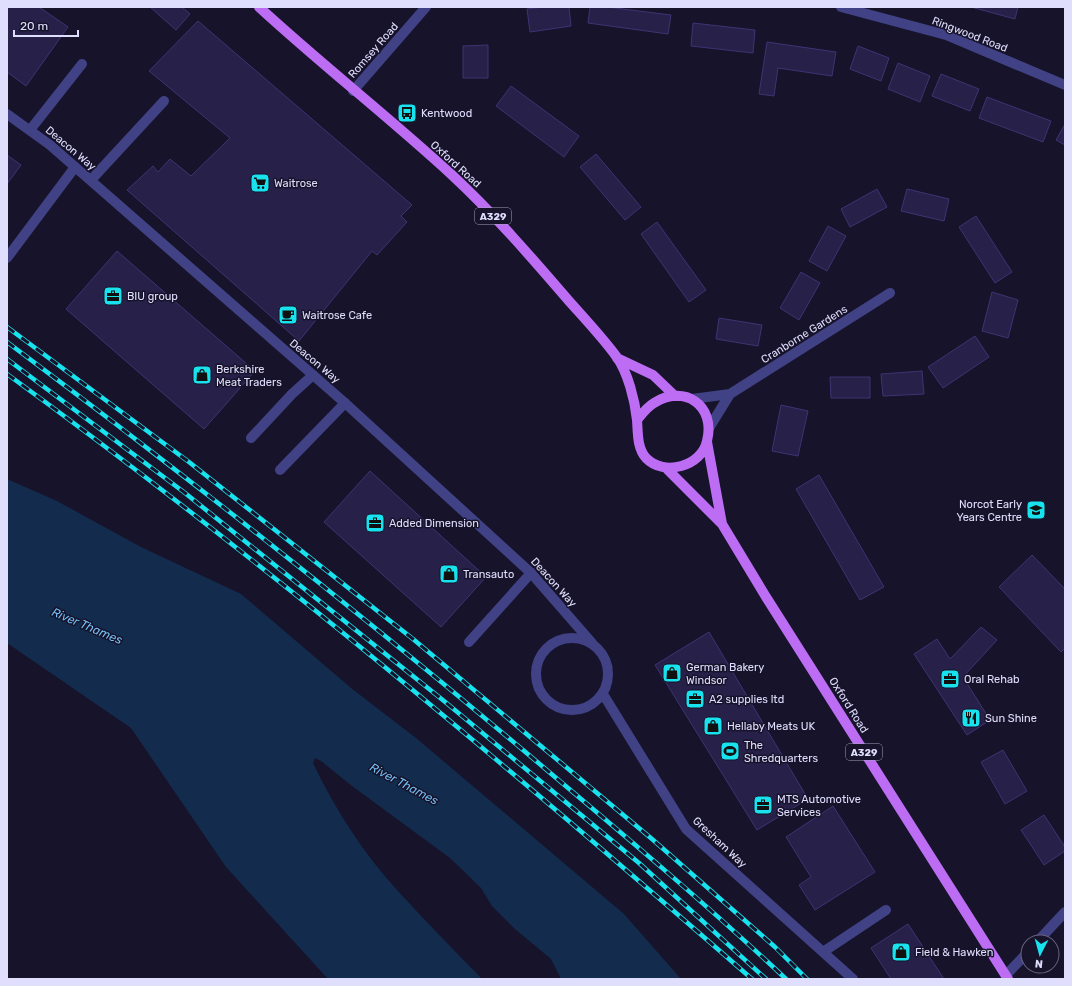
<svg xmlns="http://www.w3.org/2000/svg" width="1072" height="986" viewBox="0 0 1072 986" font-family="Rubik,sans-serif">
	<style>
		.water { fill: #132c4d }
		.building { fill: #272049; stroke: #3e3473 }
		.lines { fill: none; stroke-linecap: round; stroke-linejoin: round }
		.lane { stroke: #414285; stroke-width: 10 }
		.street { stroke: #414285; stroke-width: 10 }
		.primary { stroke: #bc6df4; stroke-width: 10 }
		.rail-casing { stroke: #18e2ee; stroke-width: 4.5 }
		.rail { stroke: #16132a; stroke-width: 3; stroke-dasharray: 9; stroke-linecap: butt }
		.labels { text-anchor: middle; stroke-width: 3; stroke-linejoin: round; paint-order: stroke }
		.shield { fill: #16132a; stroke: #a3a1be; stroke-width: 1 }
		.shield-label { font-size: 10px; font-weight: bold; fill: #e0defd }
		.street-label { font-size: 11px; fill: #e0defd; stroke: #16132a }
		.poi-label { font-size: 11px; fill: #e0defd; stroke: #16132a; text-anchor: start }
		.water-label { font-size: 12px; font-style: italic; fill: #73bff5; stroke: #16132a }
	</style>
	<rect width="100%" height="100%" fill="#16132a"/>
	<path class="water" d="M7,479L57,501L141,547L241,594L351,688L416,738L624,914L681,979H561L551,959L515,929L492,906L481,888L450,858L352,786L321,761L315,758L313,763C335,809 363,853 398,891C425,921 454,950 482,979H328L226,867L131,728L7,643Z"/>
	<path class="building" d="M7,7H39L68,27L26,86L7,72Z
		M150,7H182L190,14L176,30Z
		M544,7H569L571,26L530,32L527,9Z
		M590,7H607L671,15L668,34L588,23Z
		M971,7H1018L1015,19Z
		M198,21L412,205L401,216L407,222L377,255L372,251L299,341L127,190L153,166L158,172L170,159L191,176L230,138L149,71Z
		M693,23L755,30L753,53L691,46Z
		M767,42L836,52L832,76L778,68L774,96L759,94Z
		M488,45V78H463V46Z
		M858,46L889,58L881,81L850,69Z
		M898,63L930,76L920,102L888,89Z
		M941,74L979,89L970,111L932,96Z
		M511,86L579,136L564,157L496,106Z
		M987,97L1051,121L1043,142L979,118Z
		M1065,124V145L1056,140Z
		M596,154L641,207L625,220L580,167Z
		M7,155L21,165L7,184Z
		M877,189L887,207L850,227L841,209Z
		M907,189L949,199L944,221L901,211Z
		M976,216L1012,272L995,283L959,227Z
		M657,222L706,290L689,302L641,234Z
		M828,226L846,236L827,271L809,261Z
		M117,251L255,371L204,429L66,309Z
		M801,272L820,283L799,320L780,308Z
		M992,292L1018,300L1008,338L982,331Z
		M719,318L762,325L758,346L716,339Z
		M975,336L989,357L943,388L928,367Z
		M922,371L924,394L883,396L881,374Z
		M830,377H870V398H831Z
		M781,405L808,411L798,456L772,451Z
		M370,471L486,577L441,627L324,522Z
		M819,475L884,587L860,600L796,489Z
		M1032,555L1065,589V648L1061,652L999,587Z
		M981,627L997,640L963,677L990,720L967,735L914,654L937,639L950,659Z
		M709,632L808,799L757,830L655,665Z
		M1003,750L1027,791L1005,804L981,762Z
		M833,806L875,872L815,910L799,885L811,877L786,837Z
		M1044,815L1065,847V851L1044,865L1021,830Z
		M908,924L944,979H891L871,948Z"/>
	<g class="lines">
		<path class="lane" d="M30,130L82,64
			M91,180L164,101
			M7,258L75,167
			M251,438L292,394L313,375
			M280,470L345,403
			M536 674a36 36 0 1 1 72 0a36 36 0 1 1-72 0Z
			M469,642L531,573
			M603,694L686,829L853,979
			M823,952L886,910"/>
		<path class="street" d="M841,7L946,35L1065,85
			M353,91L426,7
			M7,114L50,145L345,403L531,573L592,643
			M692,399L730,394L890,293
			M709,428L730,394
			M1037,942L1065,912
			M1006,975L1028,952"/>
		<path class="primary" d="M259,7C322,65 389,117 452,175C494,214 532,258 569,301C585,319 602,337 616,356C628,372 635,401 637,420C638,433 637,448 646,458C664,477 702,466 707,441C716,405 684,384 654,403C647,407 642,414 637,420
			M617,358L653,375L675,396
			M707,442L722,524
			M666,468L722,524L766,597L1008,979"/>
		<defs>
			<path id="rail" d="M7,327L189,462L413,639L652,839L775,947L807,979
				M7,342C183,473 355,609 523,750C612,825 701,899 786,979
				M7,359L185,493L444,701L639,863L766,979
				M7,374C266,562 511,769 752,979"/>
		</defs>
		<use href="#rail" class="rail-casing"/>
		<use href="#rail" class="rail"/>
	</g>
	<defs>
		<symbol id="bus-square" viewBox="-11 -11 22 22"><rect x="-9" y="-9" width="18" height="18" rx="4" fill="#18e2ee" stroke="#16132a"/><path d="M-5-6H5V4H4V6H2V4H-2V6H-4V4H-5ZM-3.5-4V0h7V-4ZM-3.5 1.2v1.5H-2V1.2ZM2 1.2v1.5H3.5V1.2Z" fill="#111"/></symbol>
		<symbol id="supermarket-square" viewBox="-11 -11 22 22"><rect x="-9" y="-9" width="18" height="18" rx="4" fill="#18e2ee" stroke="#16132a"/><path d="M-6-5.5h2.5l.6 2H6L4.5 2H-2.5L-4.4-4H-6ZM-1.5 3.2a1.3 1.3 0 1 0 .1 0ZM3 3.2a1.3 1.3 0 1 0 .1 0Z" fill="#111"/></symbol>
		<symbol id="office-square" viewBox="-11 -11 22 22"><rect x="-9" y="-9" width="18" height="18" rx="4" fill="#18e2ee" stroke="#16132a"/><path d="M-6-3h4V-5.5h4V-3h4V5H-6ZM-1-4.5V-3h2v-1.5ZM-6 0V1H6V0Z" fill="#111"/></symbol>
		<symbol id="cafe-square" viewBox="-11 -11 22 22"><rect x="-9" y="-9" width="18" height="18" rx="4" fill="#18e2ee" stroke="#16132a"/><path d="M-5.5-4.5H6V0H3Q3 3.5 0 3.5H-2.5Q-5.5 3.5-5.5 0ZM3-3.2v2h1.7v-2ZM-6 4.5H4V6H-6Z" fill="#111"/></symbol>
		<symbol id="shop-square" viewBox="-11 -11 22 22"><rect x="-9" y="-9" width="18" height="18" rx="4" fill="#18e2ee" stroke="#16132a"/><path d="M-5-2.5h2.3a2.7 3.5 0 0 1 5.4 0H5L5.5 6h-11ZM-1.5-2.5h3a1.5 2.3 0 0 0-3 0Z" fill="#111"/></symbol>
		<symbol id="school-square" viewBox="-11 -11 22 22"><rect x="-9" y="-9" width="18" height="18" rx="4" fill="#18e2ee" stroke="#16132a"/><path d="M0-5L7-2L0 1L-7-2ZM-4 1L0 2.5L4 1V4Q0 6-4 4Z" fill="#111"/></symbol>
		<symbol id="restaurant-square" viewBox="-11 -11 22 22"><rect x="-9" y="-9" width="18" height="18" rx="4" fill="#18e2ee" stroke="#16132a"/><path d="M-5-6h1v4h1v-4h1v4h1v-4h1v5L-1.5 .5V6h-2V.5L-5-1ZM5-6V6H3V1.5H1.5Q1.5-4 5-6Z" fill="#111"/></symbol>
		<symbol id="stadium-square" viewBox="-11 -11 22 22"><rect x="-9" y="-9" width="18" height="18" rx="4" fill="#18e2ee" stroke="#16132a"/><path d="M0-5a6.5 5 0 1 0 0 10a6.5 5 0 1 0 0-10ZM-3.5-1.8h7v3.6h-7Z" fill="#111"/></symbol>
	</defs>
	<g fill-rule="evenodd">
		<use href="#bus-square" x="396" y="102" width="22" height="22"/>
		<use href="#supermarket-square" x="249" y="172" width="22" height="22"/>
		<use href="#office-square" x="102" y="285" width="22" height="22"/>
		<use href="#cafe-square" x="277" y="304" width="22" height="22"/>
		<use href="#shop-square" x="191" y="364" width="22" height="22"/>
		<use href="#school-square" x="1025" y="499" width="22" height="22"/>
		<use href="#office-square" x="364" y="512" width="22" height="22"/>
		<use href="#shop-square" x="438" y="563" width="22" height="22"/>
		<use href="#shop-square" x="661" y="662" width="22" height="22"/>
		<use href="#office-square" x="939" y="668" width="22" height="22"/>
		<use href="#office-square" x="684" y="688" width="22" height="22"/>
		<use href="#restaurant-square" x="960" y="707" width="22" height="22"/>
		<use href="#shop-square" x="702" y="715" width="22" height="22"/>
		<use href="#stadium-square" x="719" y="740" width="22" height="22"/>
		<use href="#office-square" x="752" y="794" width="22" height="22"/>
		<use href="#shop-square" x="890" y="941" width="22" height="22"/>
	</g>
	<g class="labels">
		<g class="shield">
			<rect x="475" y="208" width="36" height="16" rx="3"/>
			<rect x="846" y="744" width="36" height="16" rx="3"/>
		</g>
		<g class="shield-label">
			<text x="493" y="220">A329</text>
			<text x="864" y="756">A329</text>
		</g>
		<g class="street-label">
			<text transform="translate(970 34) rotate(21)" y="4">Ringwood Road</text>
			<text transform="translate(373 50) rotate(-49)" y="4">Romsey Road</text>
			<text transform="translate(71 148) rotate(40)" y="4">Deacon Way</text>
			<text transform="translate(456 164) rotate(42)" y="4">Oxford Road</text>
			<text transform="translate(804 334) rotate(-32)" y="4">Cranborne Gardens</text>
			<text transform="translate(315 361) rotate(40)" y="4">Deacon Way</text>
			<text transform="translate(554 582) rotate(48)" y="4">Deacon Way</text>
			<text transform="translate(849 705) rotate(58)" y="4">Oxford Road</text>
			<text transform="translate(720 842) rotate(43)" y="4">Gresham Way</text>
		</g>
		<g class="poi-label">
			<text x="421" y="117">Kentwood</text>
			<text x="274" y="187">Waitrose</text>
			<text x="127" y="300">BIU group</text>
			<text x="302" y="319">Waitrose Cafe</text>
			<text x="216" y="373">Berkshire<tspan x="216" dy="13">Meat Traders</tspan></text>
			<text x="1022" y="508" text-anchor="end">Norcot Early<tspan x="1022" dy="13">Years Centre</tspan></text>
			<text x="389" y="527">Added Dimension</text>
			<text x="463" y="578">Transauto</text>
			<text x="686" y="671">German Bakery<tspan x="686" dy="13">Windsor</tspan></text>
			<text x="964" y="683">Oral Rehab</text>
			<text x="709" y="703">A2 supplies ltd</text>
			<text x="985" y="722">Sun Shine</text>
			<text x="727" y="730">Hellaby Meats UK</text>
			<text x="744" y="749">The<tspan x="744" dy="13">Shredquarters</tspan></text>
			<text x="777" y="803">MTS Automotive<tspan x="777" dy="13">Services</tspan></text>
			<text x="915" y="956">Field &amp; Hawken</text>
		</g>
		<g class="water-label">
			<text transform="translate(87 626) rotate(23)" y="4">River Thames</text>
			<text transform="translate(404 784) rotate(28)" y="4">River Thames</text>
		</g>
	</g>
	<rect width="1072" height="986" fill="none" stroke="#e0defd" stroke-width="16"/>
	<g transform="translate(1040 954) rotate(186)"><circle r="19" fill="#16132a" stroke="#67647e"/>
	<path d="M0-3L7 15L0 10L-7 15Z" fill="#18e2ee"/>
	<text y="-6" font-size="11" font-weight="bold" text-anchor="middle" fill="#e0defd">N</text>
	</g>
	<path d="M14 30v6h64v-6" fill="none" stroke="#e0defd" stroke-width="2"/>
	<text x="20" y="30" font-size="12" fill="#e0defd" stroke="#16132a" stroke-width="3" paint-order="stroke">20 m</text>
</svg>
